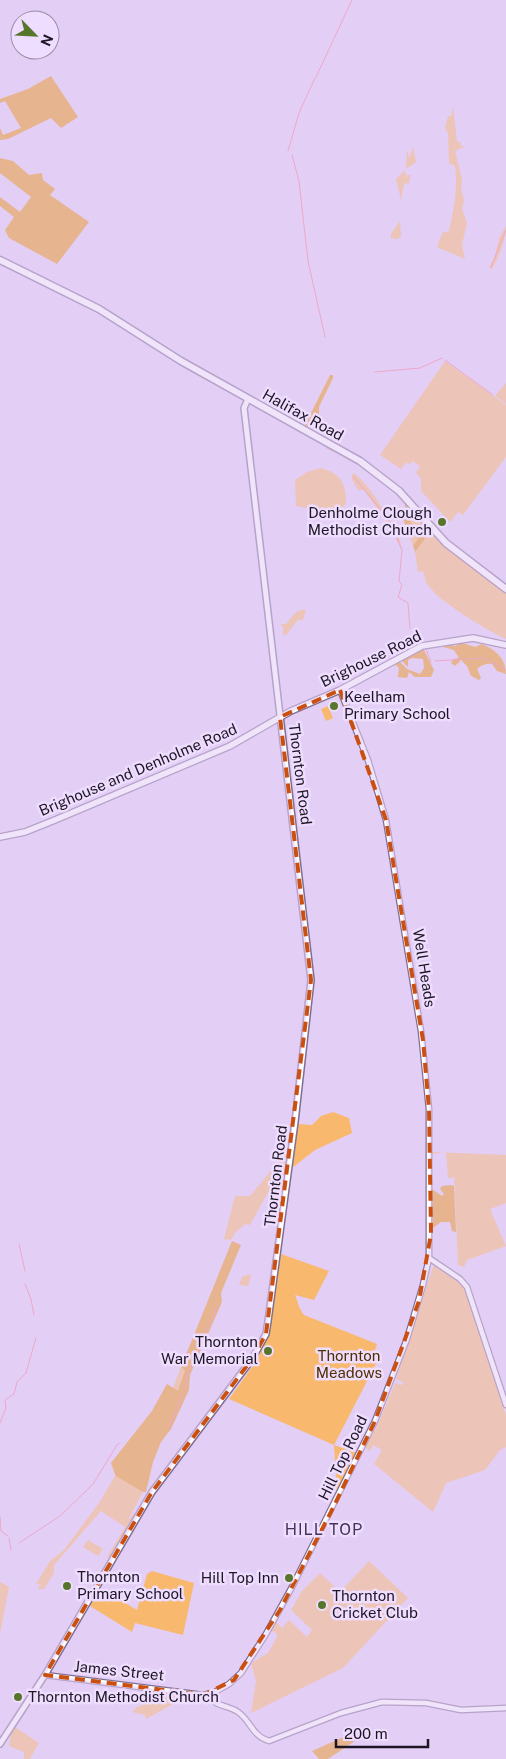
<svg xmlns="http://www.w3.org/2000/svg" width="506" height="1759" viewBox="0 0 506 1759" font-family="'Public Sans',sans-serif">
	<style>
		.green { fill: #f8b86e }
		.forest { fill: #e99413 }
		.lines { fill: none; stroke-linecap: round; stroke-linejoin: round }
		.stream { stroke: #f97994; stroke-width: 1 }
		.tertiary-casing { stroke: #816e93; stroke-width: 7 }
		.secondary-casing { stroke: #816e93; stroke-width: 8 }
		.primary-casing { stroke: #816e93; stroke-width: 8 }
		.trunk-casing { stroke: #816e93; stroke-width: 9 }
		.tertiary { stroke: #fff; stroke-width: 4.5 }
		.secondary { stroke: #fff; stroke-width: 5 }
		.primary { stroke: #fff; stroke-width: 5.5 }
		.trunk { stroke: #fff; stroke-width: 6 }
		.marked { fill: none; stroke: #ca4f10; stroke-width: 4; stroke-dasharray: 10 6; stroke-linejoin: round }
		.poi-dot { fill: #57762c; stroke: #eeddfe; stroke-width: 2 }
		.labels { text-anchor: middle; stroke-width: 5; stroke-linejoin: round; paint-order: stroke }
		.street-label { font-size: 15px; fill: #1e1625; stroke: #eeddfe }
		.poi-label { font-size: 15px; fill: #1e1625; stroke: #eeddfe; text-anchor: start }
		.park-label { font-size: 15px; fill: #502f00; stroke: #eeddfe }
		.neighbourhood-label { font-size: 16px; letter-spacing: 1px; fill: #463455; stroke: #eeddfe }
	</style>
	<rect width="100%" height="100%" fill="#e3cef6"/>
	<path class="green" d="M453,107L457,141L461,143L460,146H466L455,151L462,179L461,190L464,200L462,209L467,223L462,245L465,259L437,247L442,233L449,231C454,209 458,189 455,166L449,163L448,133L445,128L448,116H451Z
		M413,147L416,162L406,169L407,149L409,158Z
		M405,170L406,180L407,175H411L408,185L406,183L404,184L401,200L396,179Z
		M400,221L401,237L397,239L391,238V234Z
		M506,226C506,239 499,257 492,269L489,268L495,256L499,238Z
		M445,361L506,405V457L463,515L458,512L450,522L421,491V479L416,472L420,467L413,461L409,465L406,462L401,469L380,455Z
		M506,383V404L495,396Z
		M321,468C342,474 346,484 346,504C333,516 312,509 296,506L295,480L307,472Z
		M353,473C364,477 405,537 401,549L391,528L364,490H358L352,479Z
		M408,511L412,517L422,522L437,540L506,591V639C488,631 435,600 426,582C425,579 424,574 423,571L418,572L415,552L423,541L420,539L413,546L408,532L411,527Z
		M302,610H306L303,620H298L286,635H284L282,632L284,630L281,624H286L296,612Z
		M328,706L333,718L326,721L321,709Z
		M333,1112L349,1118L352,1133L315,1150L292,1168L298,1124L312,1125L321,1116Z
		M288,1150L284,1175L267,1194L250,1225L245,1224L235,1233L231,1240L224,1239L235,1196H250Z
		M433,1152L506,1155V1203L490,1209L506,1246L467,1260L464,1267L458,1265L454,1172L453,1178H448L446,1152L432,1154V1167H429L431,1153Z
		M281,1254L329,1271L314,1300L295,1295L300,1309L304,1315L377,1344L373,1356L379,1358L334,1445L357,1453L339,1491H337L334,1445L229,1399L257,1360L270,1331Z
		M434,1264L464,1287L506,1415V1447L500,1450L485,1470L446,1483L433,1512L374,1464L382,1450L373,1445L370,1451L364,1447L373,1430L375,1431L395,1383L402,1385L403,1382L396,1379Z
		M249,1274L251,1276L248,1286L239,1285L242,1277Z
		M181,1367H190L184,1387L121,1478L143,1492L127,1522L133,1514L137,1516L110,1558L107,1557L125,1527L101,1511L54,1565V1573L44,1589H38L40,1584H36L50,1561L64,1550L99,1503L115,1476L111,1463L152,1411L167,1384L173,1388Z
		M88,1540L103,1549L98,1556L83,1547Z
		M369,1561L408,1598L343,1668L251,1713L256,1681L251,1663L268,1653L278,1635L271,1630L276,1622L282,1628L289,1620L307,1637L312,1630L291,1610L302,1591L320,1573L340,1592Z
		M152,1571L194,1583L183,1635L135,1623L132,1632L90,1606L100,1588L137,1610L147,1574Z
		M0,1582L9,1587L0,1634Z
		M148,1689L188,1694V1696L146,1719L145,1715L132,1712L138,1706H142L143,1700L139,1698L138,1694L148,1693Z
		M192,1695L207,1697L211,1704L194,1700L185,1703Z
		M15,1727L39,1743L30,1759H24V1752L9,1746L11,1733Z"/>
	<path class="forest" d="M51,76L78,117L61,128L51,118L8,139L0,140V128L3,135L21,128L5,101L0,103V99L28,89Z
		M0,158L13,161L29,175L42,173L43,180L55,189L50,195L89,222L57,264L9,238L5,230L14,217L0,206V197L20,212L31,197L0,173Z
		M330,375H333V378L319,407V416L307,429L304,427Z
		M405,502L428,529L427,536L415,552L413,546L422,533L420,525L421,522L407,512L415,534L409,535L400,511L405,510Z
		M459,642L475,647L482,644C496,650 506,659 506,674L497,671L492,664C487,663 481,665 477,669L481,678L479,680L471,676L467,666L461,660L455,666L451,663L453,659L459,658L454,650L443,647L447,644L456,646Z
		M423,648L434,670L431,677H415L409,672L407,678L398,677L399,668L396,665L390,666L398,660L407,669L420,674L424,668L423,659L412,658L408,660V667L402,661V658Z
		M451,1185L454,1186L456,1232L452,1231L450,1222H441L433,1228L432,1189L442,1196L444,1194L440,1189L442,1186Z
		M232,1241L241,1245L221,1293L222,1302L190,1375L189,1390L171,1429L161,1442L153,1462L146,1492H143L116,1476L111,1463L152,1411L167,1384L178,1391L185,1371L181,1367Z
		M346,1736L355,1741L328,1759H319L312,1751Z"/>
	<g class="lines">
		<path class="stream" d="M316,77L352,0
			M288,151L299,113L315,78
			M292,155L299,181L308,261L325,337
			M491,267L506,230
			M445,360L493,395
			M375,372L420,368L442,358
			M327,448L333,451
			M353,476L389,520L402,550L399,581L402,585L398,597L408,603L410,629
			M426,649L431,662
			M435,661L484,658L506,670
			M19,1244L25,1271
			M25,1284L31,1299L34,1315
			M185,1390L188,1374L217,1306
			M0,1423L6,1408L5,1400L14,1394L17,1382L26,1373L36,1338
			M169,1428L183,1393
			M0,1517L1,1531L8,1536
			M9,1538L11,1550
			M19,1543L60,1516L86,1491L93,1484L117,1445L120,1443"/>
		<defs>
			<path id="tertiary" d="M429,1258L460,1279L467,1287L506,1405
				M45,1675L203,1695L213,1693L229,1684L241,1673L266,1634L292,1587L375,1421L407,1339L423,1285L429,1258V1109L421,1031L386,820L368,760L340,690
				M208,1695C215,1707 228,1705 238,1712C251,1721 252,1736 269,1741L341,1713L382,1702L426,1703L461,1710L506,1708"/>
			<path id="secondary" d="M0,1744L45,1675L152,1492L252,1359L266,1334L268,1321L295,1122L311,980L244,408L248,399"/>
			<path id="primary" d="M0,837L25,832L55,820L230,746L291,711L340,690L422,646L473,638L506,645"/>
			<path id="trunk" d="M0,260L99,309L181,361L360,461L399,491L446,543L506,589"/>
		</defs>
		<use href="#tertiary" class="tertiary-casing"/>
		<use href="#secondary" class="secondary-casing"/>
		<use href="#primary" class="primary-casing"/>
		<use href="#trunk" class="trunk-casing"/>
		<use href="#tertiary" class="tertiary"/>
		<use href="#secondary" class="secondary"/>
		<use href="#primary" class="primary"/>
		<use href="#trunk" class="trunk"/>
	</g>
	<path d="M0 0H506V1759H0ZM340,690L386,820L423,1040L429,1109L431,1234L419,1301L375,1421L332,1510L280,1610L234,1680L203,1695L45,1675L152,1492L252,1359L266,1334L311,980L280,717Z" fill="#e3cef6" fill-opacity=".55" fill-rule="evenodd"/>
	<path class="marked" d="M340,690L386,820L423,1040L429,1109L431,1234L419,1301L375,1421L332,1510L280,1610L234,1680L203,1695L45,1675L152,1492L252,1359L266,1334L311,980L280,717Z"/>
	<g class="poi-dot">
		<circle cx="442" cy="522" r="5"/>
		<circle cx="334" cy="706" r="5"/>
		<circle cx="268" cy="1351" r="5"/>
		<circle cx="289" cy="1578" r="5"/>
		<circle cx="67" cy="1586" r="5"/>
		<circle cx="322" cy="1605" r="5"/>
		<circle cx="18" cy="1697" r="5"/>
	</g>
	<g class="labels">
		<g class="street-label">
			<text transform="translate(303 415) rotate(29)" y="5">Halifax Road</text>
			<text transform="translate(371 659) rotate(-26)" y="5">Brighouse Road</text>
			<text transform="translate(138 770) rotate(-23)" y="5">Brighouse and Denholme Road</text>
			<text transform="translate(300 774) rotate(83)" y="5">Thornton Road</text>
			<text transform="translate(424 968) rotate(81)" y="5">Well Heads</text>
			<text transform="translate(276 1176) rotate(-83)" y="5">Thornton Road</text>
			<text transform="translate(343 1458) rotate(-64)" y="5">Hill Top Road</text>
			<text transform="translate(119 1671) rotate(6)" y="5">James Street</text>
		</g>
		<g class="poi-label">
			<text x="432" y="518" text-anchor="end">Denholme Clough<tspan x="432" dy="17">Methodist Church</tspan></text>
			<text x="344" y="702">Keelham<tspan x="344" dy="17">Primary School</tspan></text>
			<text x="258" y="1347" text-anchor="end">Thornton<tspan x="258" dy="17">War Memorial</tspan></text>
			<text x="77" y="1582">Thornton<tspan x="77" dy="17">Primary School</tspan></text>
			<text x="279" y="1583" text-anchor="end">Hill Top Inn</text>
			<text x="332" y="1601">Thornton<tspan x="332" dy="17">Cricket Club</tspan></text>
			<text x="28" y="1702">Thornton Methodist Church</text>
		</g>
		<g class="park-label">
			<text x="349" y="1361">Thornton<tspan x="349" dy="17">Meadows</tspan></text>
		</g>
		<g class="neighbourhood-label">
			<text x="324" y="1535">HILL TOP</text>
		</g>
	</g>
	<g transform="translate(35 35) rotate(114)"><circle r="24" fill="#eeddfe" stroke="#9b8da7"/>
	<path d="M0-4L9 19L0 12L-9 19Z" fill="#57762c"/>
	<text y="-8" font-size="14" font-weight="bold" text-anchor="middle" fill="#1e1625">N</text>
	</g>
	<path d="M336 1739v8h92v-8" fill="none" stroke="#1e1625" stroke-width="2.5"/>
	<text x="344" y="1739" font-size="15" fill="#1e1625" stroke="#eeddfe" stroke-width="4" paint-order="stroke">200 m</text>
</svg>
